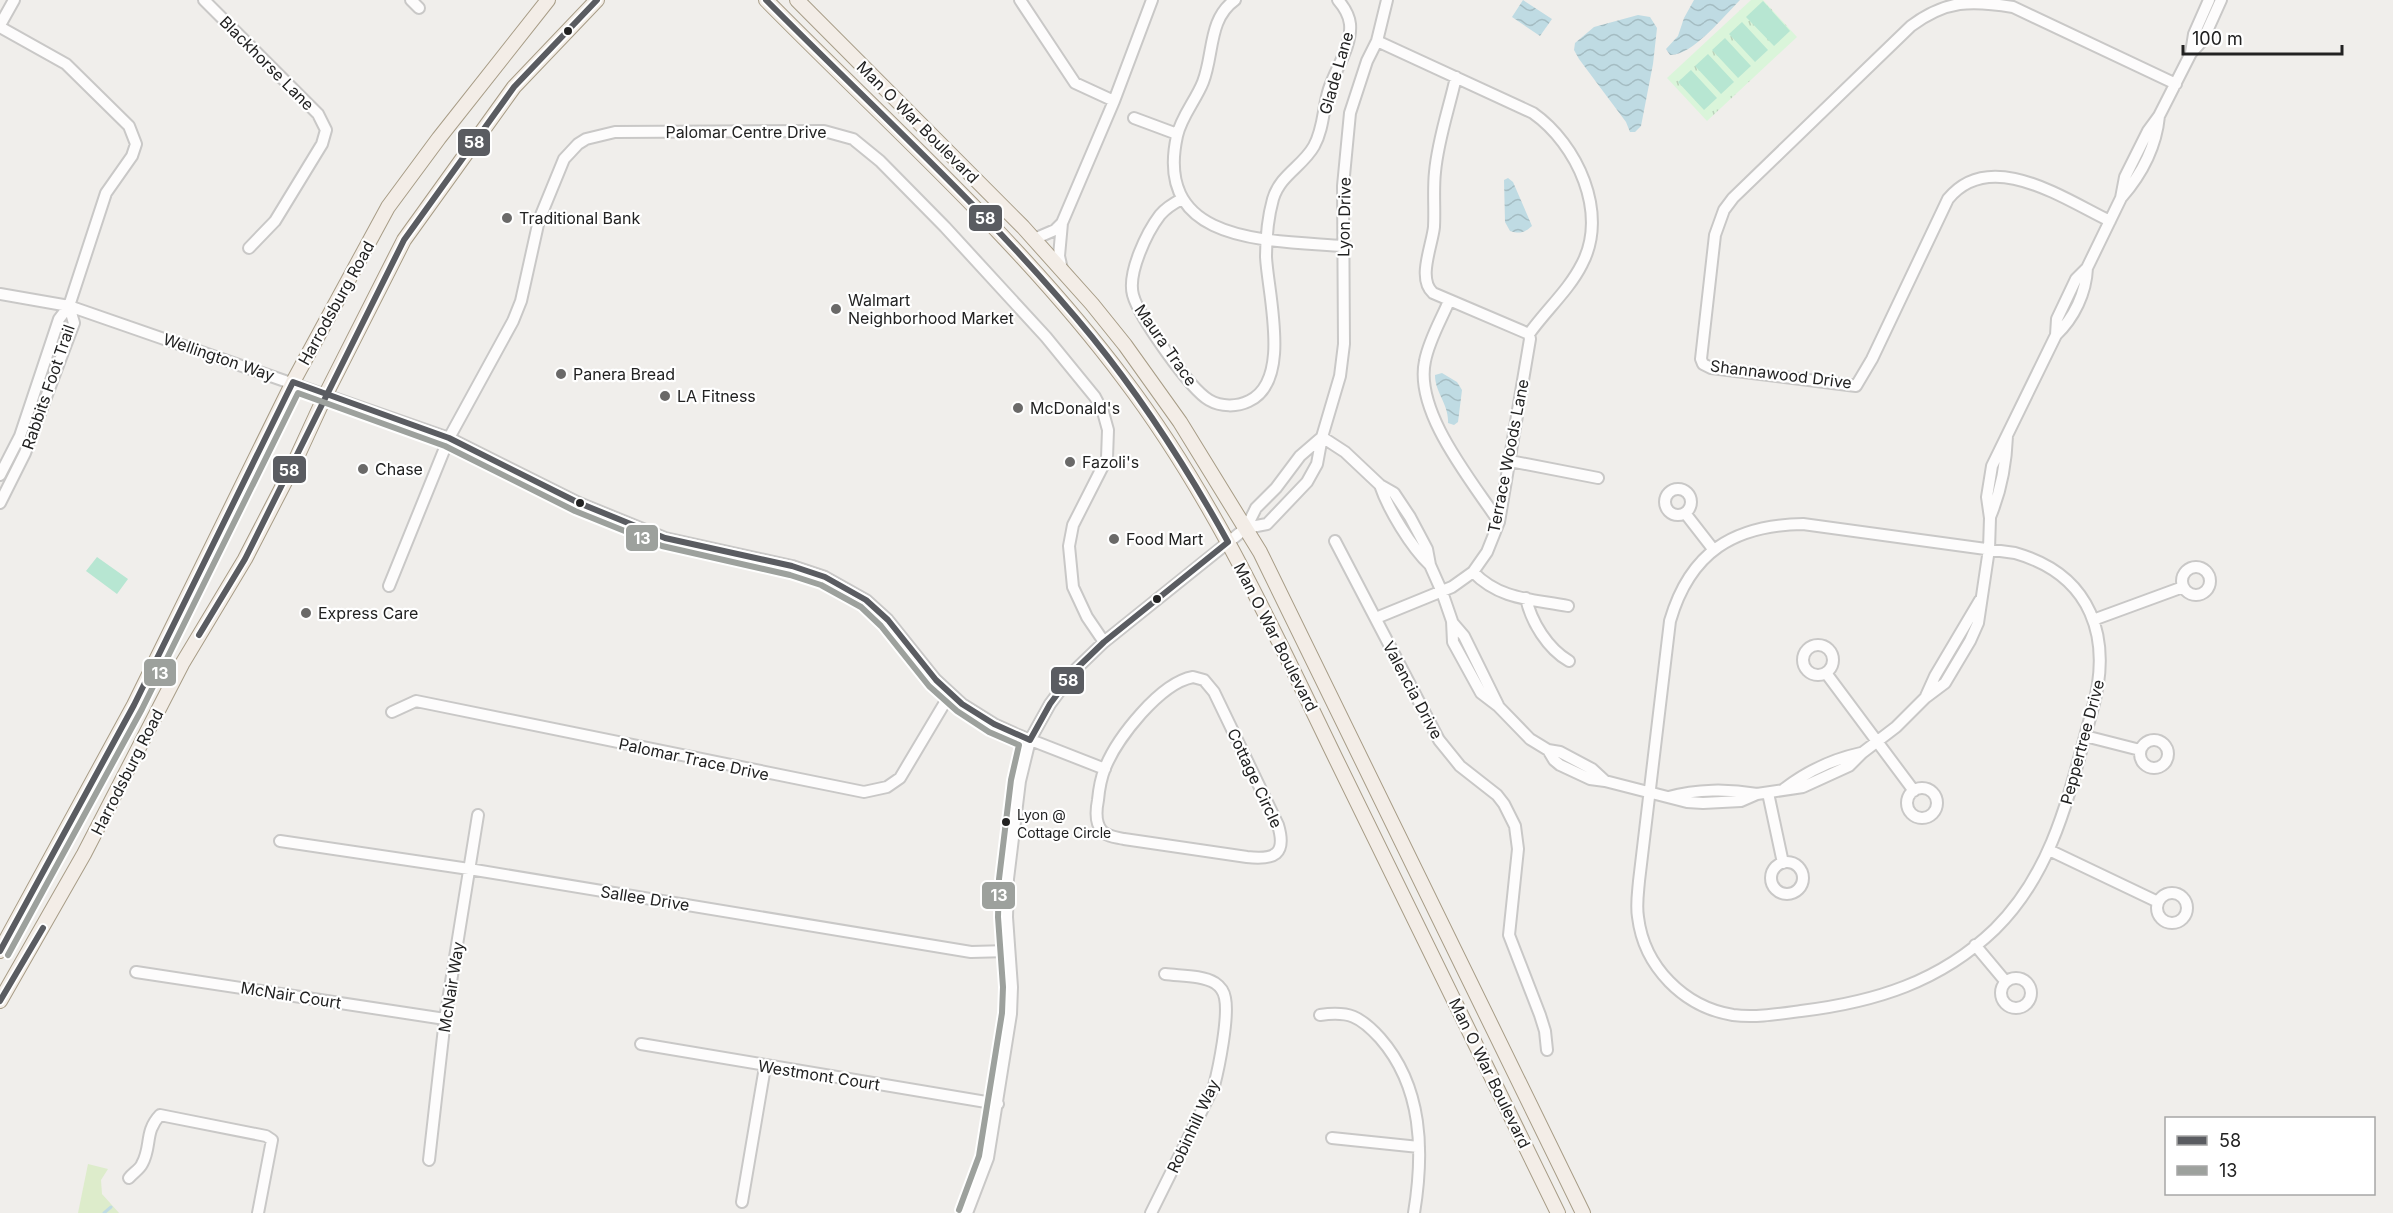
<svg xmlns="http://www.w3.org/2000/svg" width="2393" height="1213" viewBox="0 0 2393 1213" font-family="Inter,sans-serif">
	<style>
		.grass { fill: #ddeccb }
		.park { fill: url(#park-tufts) }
		.pitch { fill: #b7e6d2 }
		.water { fill: url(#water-waves) }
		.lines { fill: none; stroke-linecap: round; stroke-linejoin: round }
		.stream { stroke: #bfdbe3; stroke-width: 3 }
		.minor-casing { stroke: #c9c8c7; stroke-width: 14 }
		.major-casing { stroke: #a79c86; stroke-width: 16 }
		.minor { stroke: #fdfcfc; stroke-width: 10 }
		.major { stroke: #f3ede7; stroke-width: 14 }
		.bus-1-casing { stroke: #fff; stroke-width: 10 }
		.bus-2-casing { stroke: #fff; stroke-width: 10 }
		.bus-1 { stroke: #5a5c61; stroke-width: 6 }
		.bus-2 { stroke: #9da19d; stroke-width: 6 }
		.bus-dot { fill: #222; stroke: #fff; stroke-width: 2 }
		.poi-dot { fill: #6a6968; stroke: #fff; stroke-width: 2 }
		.labels { text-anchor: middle; stroke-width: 4.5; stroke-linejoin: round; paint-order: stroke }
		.bus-label { font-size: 14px; fill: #222; stroke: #fff; text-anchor: start }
		.street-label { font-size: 16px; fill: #222; stroke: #fff }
		.poi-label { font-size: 16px; fill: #222; stroke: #fff; text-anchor: start }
		.line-badge { stroke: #fff; stroke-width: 2 }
		.badge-label { font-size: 16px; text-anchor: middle; font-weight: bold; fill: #fff }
	</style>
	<defs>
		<pattern id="park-tufts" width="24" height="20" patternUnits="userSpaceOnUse" patternTransform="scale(1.5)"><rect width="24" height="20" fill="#daf5da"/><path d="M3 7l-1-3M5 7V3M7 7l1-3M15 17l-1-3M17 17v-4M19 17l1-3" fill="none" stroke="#bbd2bb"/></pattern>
		<pattern id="water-waves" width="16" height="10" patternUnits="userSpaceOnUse" patternTransform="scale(1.5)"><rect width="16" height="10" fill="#bfdbe3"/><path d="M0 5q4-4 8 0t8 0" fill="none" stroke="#a4bcc2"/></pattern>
	</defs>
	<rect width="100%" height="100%" fill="#f0eeeb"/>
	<path class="grass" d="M88,1164L108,1169L101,1180L102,1194L119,1213H78Z"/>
	<path class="park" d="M1751,0H1763L1797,37L1707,121L1667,78Z"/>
	<path class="pitch" d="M1763,1L1790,31L1774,46L1746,17Z
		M1742,22L1768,50L1755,62L1729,34Z
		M1725,38L1751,66L1738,78L1712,50Z
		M1708,54L1734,82L1721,94L1695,66Z
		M1691,70L1717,98L1704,110L1678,82Z
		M97,557L128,579L117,594L86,571Z"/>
	<path class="water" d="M1523,0L1552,19L1540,36L1512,17Z
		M1694,0H1740C1724,16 1692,56 1670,55L1666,49L1678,36L1684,18Z
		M1638,15L1650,17L1657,28L1653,64L1641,126L1635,132H1630L1626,122L1579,59L1574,50L1575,43L1594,27Z
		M1508,178L1513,182L1532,226C1524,233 1520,234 1510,231L1505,222L1504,180Z
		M1442,373L1457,382L1462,390L1458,422L1454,425L1448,423C1449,404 1435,393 1435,375Z"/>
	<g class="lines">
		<path class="stream" d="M104,1213L111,1207"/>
		<defs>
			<path id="minor" d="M204,0L318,114L326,130L322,144L275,221L249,248
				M411,0L419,8
				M1020,0L1075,83L1114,101L1062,223L1059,256L1062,269
				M1235,0C1208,19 1214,54 1203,82C1196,100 1181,117 1177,136C1153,245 1270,240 1343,246
				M0,25L14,0
				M0,27L66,64L129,126L136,144L132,156L106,193L69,306L59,319L20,436L0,475
				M1377,41L1533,113C1577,144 1609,213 1582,264C1569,290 1546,310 1529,334
				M2191,53L2194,34L2209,0
				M1456,77C1449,109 1438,139 1435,172C1433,190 1435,209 1434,227C1432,246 1417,279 1433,293L1529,334
				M1114,101L1152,0
				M1134,118L1177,134
				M2121,198C2141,175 2156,147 2159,116
				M1182,199C1174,203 1166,208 1160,215C1147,232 1127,273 1133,295C1139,317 1190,389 1209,400C1221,407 1237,407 1249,401C1292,381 1268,295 1266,257C1266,238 1268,217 1273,199C1280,175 1303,166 1314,146C1324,128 1323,107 1329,89C1336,68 1352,46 1350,24C1349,15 1344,7 1338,0
				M2110,221C2064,199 1990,147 1948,199L1872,359L1856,386L1711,368L1703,364L1701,359L1715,235L1724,210L1733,198L1911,26C1946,0 1971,0 2013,7L2176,84
				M1034,239L1055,230L1062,223
				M0,294L69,306L449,438L579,503L665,538L792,566L825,577L866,600L888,620L936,680L962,704L994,724L1018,735L1105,769
				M1449,301C1441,320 1429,340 1425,361C1414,412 1472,481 1499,522
				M2056,335C2074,318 2086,293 2087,268
				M1322,437L1345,452L1380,485L1394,493L1410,517L1427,549L1430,565L1442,592L1452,621L1453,642L1481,693L1498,706L1530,739L1548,750L1560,752L1592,769L1605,781
				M1510,461L1598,478
				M1380,485C1388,509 1411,547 1430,565
				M1665 502a13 13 0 1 1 26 0a13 13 0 1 1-26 0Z
				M0,503L25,453L74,323L69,306
				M1685,513L1713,549
				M1990,517C2001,491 2006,464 2007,436
				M1803,524L2015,553C2092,575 2113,638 2092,711C2070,789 2055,870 1995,929C1940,982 1875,1002 1801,1011C1779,1014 1755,1018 1733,1015C1684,1007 1644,967 1638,917C1636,905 1638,893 1639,881L1670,621C1690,552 1734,525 1803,524Z
				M1246,528L1267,524L1307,482L1317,464L1322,437L1340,376L1344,344L1343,186L1350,113L1367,61L1377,41L1387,0
				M1335,541L1439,740L1460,766L1497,795L1504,804L1515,826L1518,849L1509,935L1540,1015L1545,1031L1547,1050
				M2182 581a14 14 0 1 1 28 0a14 14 0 1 1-28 0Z
				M1473,572C1500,600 1532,599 1568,606
				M389,586L449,438L513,321L521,301L539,220L564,159L578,144L586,139L615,132L824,131L853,139L880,161L945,227L1046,337L1095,397L1103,412L1108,430L1107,458L1073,525L1069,546L1073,587L1087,617L1104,642
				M1526,598C1531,622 1548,649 1569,661
				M1376,618L1452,587L1473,572L1487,552L1499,522L1530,339L1529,334
				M2093,620L2183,587
				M1452,622L1464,636L1498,705
				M1803 660a15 15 0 1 1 30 0a15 15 0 1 1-30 0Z
				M1826,673L1914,791
				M1193,677L1204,680L1214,692L1278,825C1287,855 1274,860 1247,857L1124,839C1116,837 1108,837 1102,831C1095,823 1096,810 1098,800C1099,789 1101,778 1105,768C1117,738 1160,683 1193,677Z
				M1926,696L1935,676L1980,600
				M392,712L416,701L864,792L887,787L900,778L950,694
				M2085,736L2140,750
				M2140 754a14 14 0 1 1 28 0a14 14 0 1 1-28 0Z
				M1548,750L1554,760L1560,765L1590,779L1605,781L1687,802L1703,803L1741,801L1757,794L1803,787L1849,766L1862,753L1896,727L1925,698L1945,683L1970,641L1978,623L1989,549L1990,518L1987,497L1992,466L2056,335L2057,319L2076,279L2087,268L2121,198L2125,177L2148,131L2159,116L2191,53L2203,40L2221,0
				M1907 803a15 15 0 1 1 30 0a15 15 0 1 1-30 0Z
				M1784,789C1806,772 1834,759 1861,753
				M1768,793L1783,863
				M1669,797C1696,789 1729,789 1757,794
				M280,841L469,869L971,952L1009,951
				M2049,850L2158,902
				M1771 878a16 16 0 1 1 32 0a16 16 0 1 1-32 0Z
				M2157 908a15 15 0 1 1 30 0a15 15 0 1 1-30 0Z
				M1975,945L2006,982
				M136,972L445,1019
				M2001 993a15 15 0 1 1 30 0a15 15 0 1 1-30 0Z
				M1320,1015C1349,1011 1360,1016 1380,1038C1423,1087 1424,1152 1414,1213
				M641,1044L998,1104
				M1332,1138L1419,1147
				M429,1160L445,1019L478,815
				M129,1178C133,1173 140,1169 142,1164C152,1146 144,1132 160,1115L266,1136L272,1140L258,1213
				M742,1202L765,1067
				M967,1213L988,1158L1011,1014L1012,987L1007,917L1008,879L1020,781L1030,740L1050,704L1076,669L1104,642L1246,528L1256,508L1276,488L1300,456L1322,437
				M1151,1213L1214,1086C1219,1067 1229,1017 1225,998C1224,992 1221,987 1215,983C1202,975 1180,976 1165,974"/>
			<path id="major" d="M766,0C887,123 1020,240 1124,379C1212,495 1272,627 1335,757C1410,909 1484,1061 1558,1213
				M797,0L1023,227L1092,304L1125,345L1180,422L1260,552L1583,1213
				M0,951L134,705L293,382L388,207L439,138L548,0
				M0,1001L84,854L182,664L245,559L291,470L326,394L404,240L514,87L597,0"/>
		</defs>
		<use href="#minor" class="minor-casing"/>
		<use href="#major" class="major-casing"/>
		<use href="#minor" class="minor"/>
		<use href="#major" class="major"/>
		<defs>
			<path id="bus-1" d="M199,635L245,559L404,240L514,87L597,0
				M0,951L134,705L293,382L449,438L579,503L665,538L792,566L825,577L866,600L888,620L936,680L962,704L994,724L1030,740L1050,704L1076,669L1104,642L1228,542C1188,470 1144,401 1092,337C993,216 876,111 766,0
				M0,1001L43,928"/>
			<path id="bus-2" d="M8,955L142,709L298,393L445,446L575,511L662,546L790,575L821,585L861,607L881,626L929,686L957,711L989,732L1019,745L1011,780L999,879L998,917L1003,987L1002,1013L979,1156L959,1210"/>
		</defs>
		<use href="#bus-1" class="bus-1-casing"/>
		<use href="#bus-2" class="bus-2-casing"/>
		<use href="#bus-1" class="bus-1"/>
		<use href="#bus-2" class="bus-2"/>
	</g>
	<g class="bus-dot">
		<circle cx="568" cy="31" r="5"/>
		<circle cx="580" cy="503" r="5"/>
		<circle cx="1157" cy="599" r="5"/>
		<circle cx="1006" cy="822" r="5"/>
	</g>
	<g class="poi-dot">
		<circle cx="507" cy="218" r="6"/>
		<circle cx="836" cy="309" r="6"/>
		<circle cx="561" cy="374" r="6"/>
		<circle cx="665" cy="396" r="6"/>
		<circle cx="1018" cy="408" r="6"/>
		<circle cx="1070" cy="462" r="6"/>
		<circle cx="363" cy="469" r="6"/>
		<circle cx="1114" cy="539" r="6"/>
		<circle cx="306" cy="613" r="6"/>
	</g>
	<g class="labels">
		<g class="bus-label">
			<text x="1017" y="820">Lyon @<tspan x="1017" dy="18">Cottage Circle</tspan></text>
		</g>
		<g class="street-label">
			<text transform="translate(267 63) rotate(45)" y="6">Blackhorse Lane</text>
			<text transform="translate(1336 73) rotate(-74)" y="6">Glade Lane</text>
			<text transform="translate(918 122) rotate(45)" y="6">Man O War Boulevard</text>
			<text x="746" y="138">Palomar Centre Drive</text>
			<text transform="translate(1344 217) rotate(-89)" y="6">Lyon Drive</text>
			<text transform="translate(336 303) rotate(-61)" y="6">Harrodsburg Road</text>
			<text transform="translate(1166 345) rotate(55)" y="6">Maura Trace</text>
			<text transform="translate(219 357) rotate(19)" y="6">Wellington Way</text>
			<text transform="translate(1781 374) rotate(7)" y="6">Shannawood Drive</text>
			<text transform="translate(48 387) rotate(-71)" y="6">Rabbits Foot Trail</text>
			<text transform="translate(1508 456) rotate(-79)" y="6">Terrace Woods Lane</text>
			<text transform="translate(1276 637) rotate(63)" y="6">Man O War Boulevard</text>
			<text transform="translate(1413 690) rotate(62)" y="6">Valencia Drive</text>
			<text transform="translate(2082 742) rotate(-75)" y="6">Peppertree Drive</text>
			<text transform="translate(694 759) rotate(12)" y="6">Palomar Trace Drive</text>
			<text transform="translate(127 772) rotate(-63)" y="6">Harrodsburg Road</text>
			<text transform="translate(1255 778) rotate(65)" y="6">Cottage Circle</text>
			<text transform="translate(645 898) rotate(9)" y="6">Sallee Drive</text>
			<text transform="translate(451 987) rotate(-81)" y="6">McNair Way</text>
			<text transform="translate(291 995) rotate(9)" y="6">McNair Court</text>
			<text transform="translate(1490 1073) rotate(64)" y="6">Man O War Boulevard</text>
			<text transform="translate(819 1075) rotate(9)" y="6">Westmont Court</text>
			<text transform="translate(1193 1126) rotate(-65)" y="6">Robinhill Way</text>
		</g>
		<g class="poi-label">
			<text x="519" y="224">Traditional Bank</text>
			<text x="848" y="306">Walmart<tspan x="848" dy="18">Neighborhood Market</tspan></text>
			<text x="573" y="380">Panera Bread</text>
			<text x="677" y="402">LA Fitness</text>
			<text x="1030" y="414">McDonald's</text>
			<text x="1082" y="468">Fazoli's</text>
			<text x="375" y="475">Chase</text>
			<text x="1126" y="545">Food Mart</text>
			<text x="318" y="619">Express Care</text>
		</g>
	</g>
	<g class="line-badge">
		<rect x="457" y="128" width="34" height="29" rx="6" fill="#5a5c61"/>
		<rect x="968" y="204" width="35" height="28" rx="6" fill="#5a5c61"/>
		<rect x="272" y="455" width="35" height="29" rx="6" fill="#5a5c61"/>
		<rect x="625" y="524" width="34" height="28" rx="6" fill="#9da19d"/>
		<rect x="143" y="658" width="34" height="29" rx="6" fill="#9da19d"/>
		<rect x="1050" y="666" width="35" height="29" rx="6" fill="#5a5c61"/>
		<rect x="981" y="881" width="35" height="29" rx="6" fill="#9da19d"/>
	</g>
	<g class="badge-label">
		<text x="474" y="148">58</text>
		<text x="985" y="224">58</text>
		<text x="289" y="476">58</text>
		<text x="642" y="544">13</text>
		<text x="160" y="679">13</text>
		<text x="1068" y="686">58</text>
		<text x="999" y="901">13</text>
	</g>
	<rect x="2165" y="1117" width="210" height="78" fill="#ffffff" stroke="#a7a7a7" stroke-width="1.5"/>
	<rect x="2177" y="1136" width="30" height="9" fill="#5a5c61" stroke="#a7a7a7" stroke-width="1.5"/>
	<text x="2219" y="1147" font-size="18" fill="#222222">58</text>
	<rect x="2177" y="1166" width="30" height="9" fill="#9da19d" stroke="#a7a7a7" stroke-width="1.5"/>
	<text x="2219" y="1177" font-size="18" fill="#222222">13</text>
	<path d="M2183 45v9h159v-9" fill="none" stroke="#222222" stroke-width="3"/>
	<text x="2192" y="45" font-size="18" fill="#222222" stroke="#ffffff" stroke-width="4.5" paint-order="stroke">100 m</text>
</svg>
